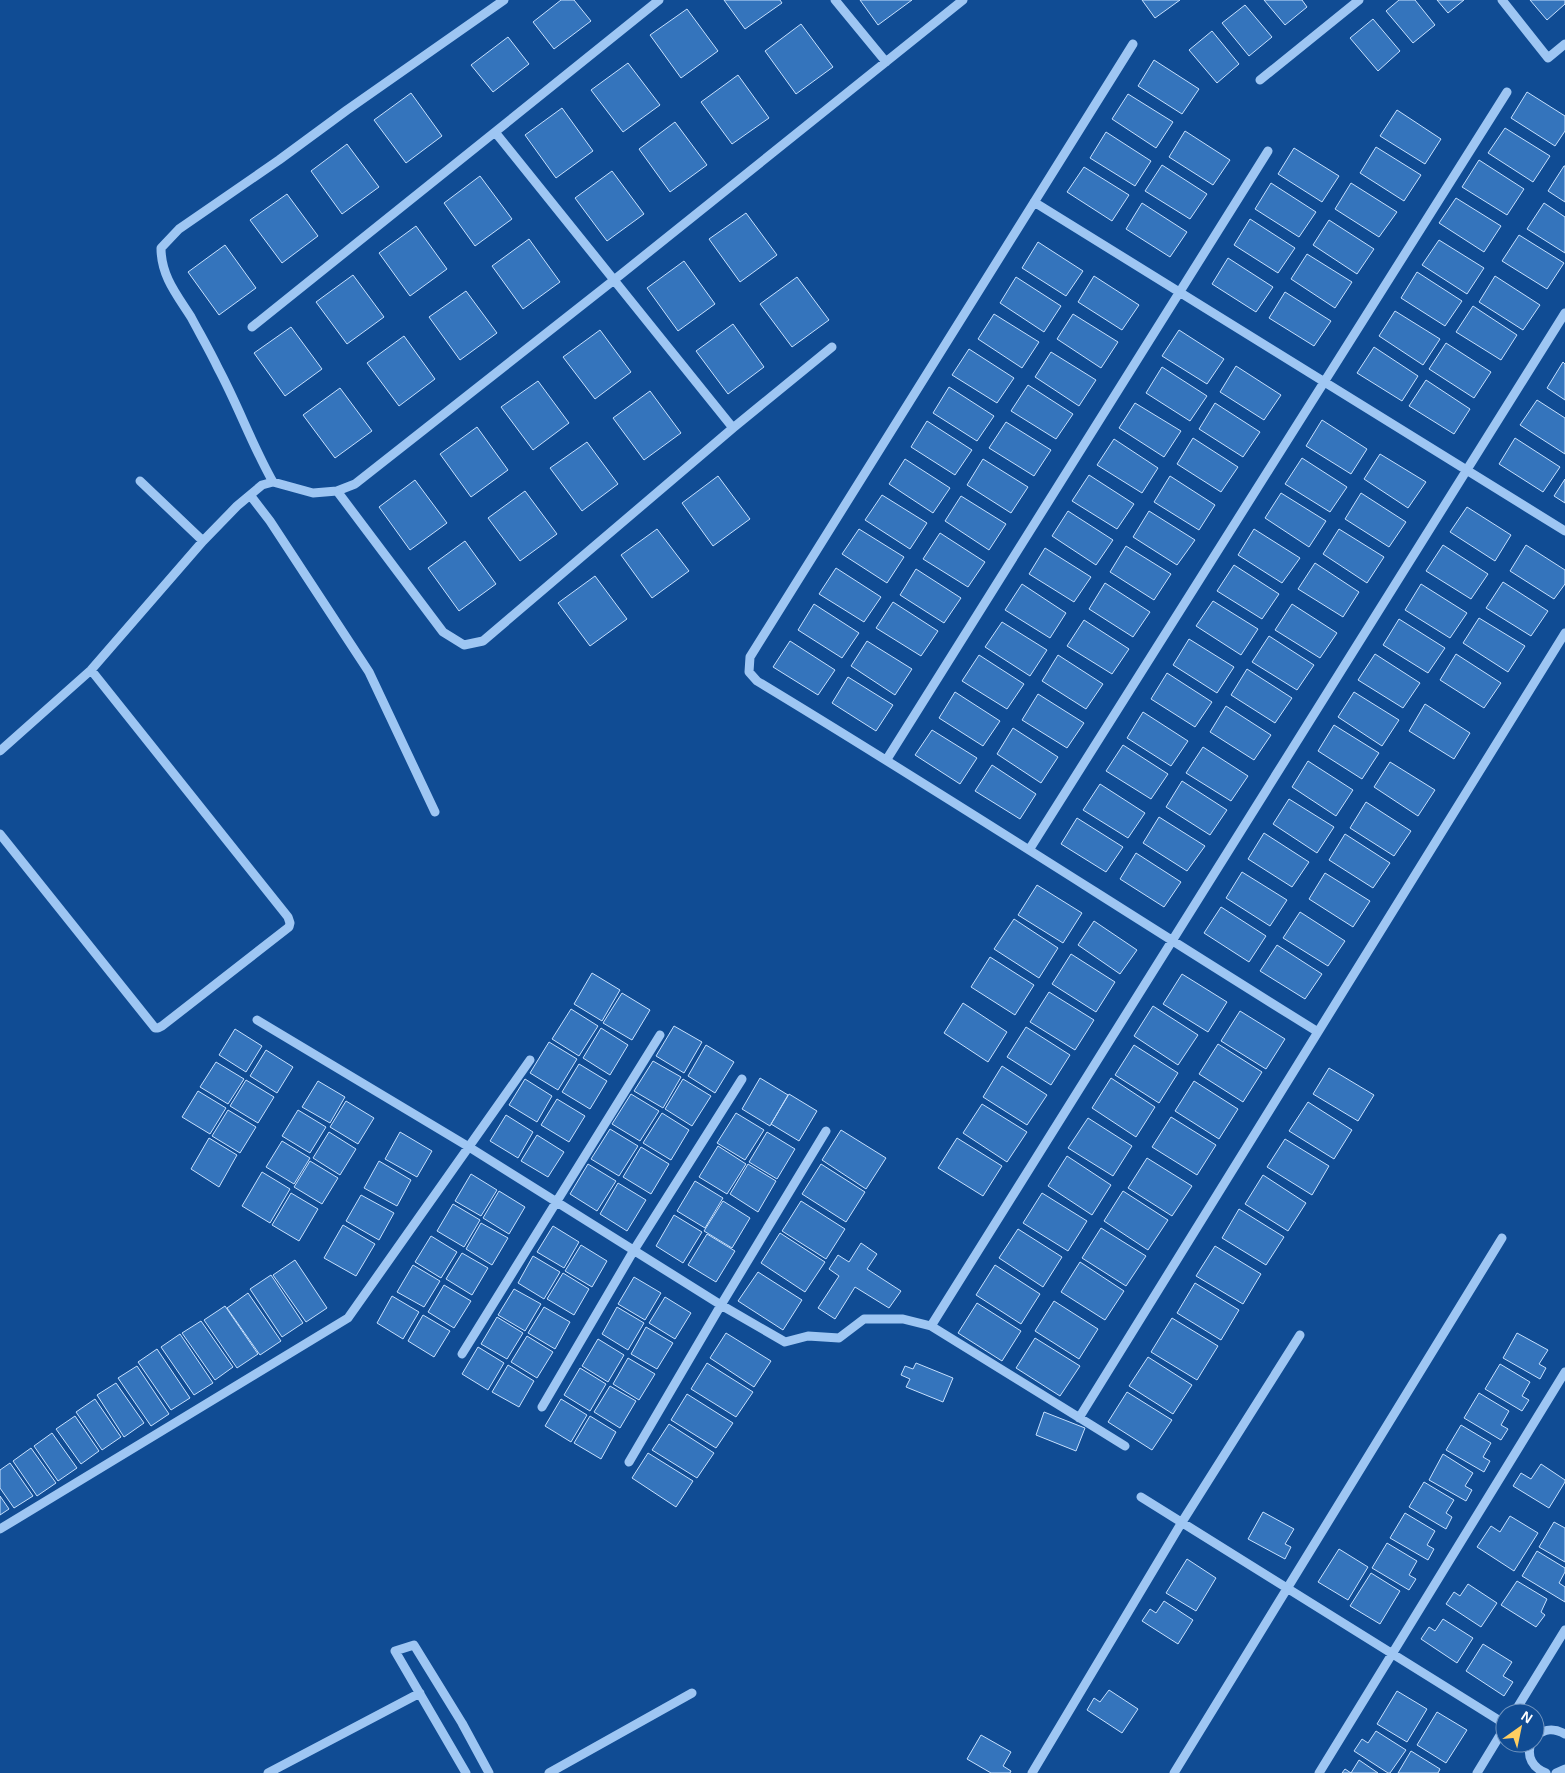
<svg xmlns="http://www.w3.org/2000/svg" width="1565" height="1773" viewBox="0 0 1565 1773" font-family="Helvetica,sans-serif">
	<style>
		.building { fill: #3474bc; stroke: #c6e0fe }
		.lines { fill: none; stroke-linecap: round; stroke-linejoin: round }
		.minor { stroke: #9ec6f3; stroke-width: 9 }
	</style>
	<rect width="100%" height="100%" fill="#104c94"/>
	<path class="building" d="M561,0H574L591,21L554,49L533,22Z
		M724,0H780L782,3L745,29Z
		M860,0H912L878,25Z
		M1142,0H1180L1155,18Z
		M1264,0H1302L1307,7L1285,25Z
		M1399,0H1415L1435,25L1413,43L1386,11Z
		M1437,0H1464L1448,13Z
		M1530,0H1565V4L1547,20Z
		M1245,5L1272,37L1249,56L1222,23Z
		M687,9L718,51L681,78L650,35Z
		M1373,19L1400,51L1378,71L1350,38Z
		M801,24L833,67L796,94L765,51Z
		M1212,31L1239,64L1217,83L1189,50Z
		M508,37L529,64L493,92L471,65Z
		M1154,60L1199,89L1182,114L1138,86Z
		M628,63L660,105L623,132L591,90Z
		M738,75L769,118L732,144L701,102Z
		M1527,92L1565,116V131L1555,146L1511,118Z
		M411,93L442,136L406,163L374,120Z
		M1128,94L1173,122L1156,148L1112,119Z
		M562,108L593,151L556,178L525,135Z
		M1397,110L1441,139L1425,164L1380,136Z
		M675,122L707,165L670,192L639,149Z
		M1505,128L1550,156L1533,182L1488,153Z
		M1185,131L1230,160L1213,185L1169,157Z
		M1106,132L1151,161L1135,186L1090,158Z
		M347,144L379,187L342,214L311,171Z
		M1376,147L1421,175L1404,201L1360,173Z
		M1294,148L1339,176L1322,202L1278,174Z
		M1479,160L1524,189L1507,215L1462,187Z
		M1162,165L1207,194L1190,219L1145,191Z
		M1564,166H1565V202L1548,191Z
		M1084,167L1129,195L1112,221L1067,192Z
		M612,171L644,214L607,241L575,198Z
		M480,176L512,219L475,246L444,203Z
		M1271,183L1316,212L1299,237L1255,209Z
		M1351,183L1397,212L1379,237L1335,209Z
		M287,194L318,236L282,263L250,220Z
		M1456,198L1501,226L1484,252L1439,223Z
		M1142,203L1187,232L1170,257L1126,229Z
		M1544,203L1565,217V253L1527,229Z
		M746,213L777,255L740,282L709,239Z
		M1250,219L1295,248L1278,273L1234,245Z
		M1329,220L1374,249L1357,274L1313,245Z
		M416,226L447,269L410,296L379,253Z
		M1519,235L1564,263L1547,289L1502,261Z
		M529,239L560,282L523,309L492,266Z
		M1439,240L1484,268L1467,294L1422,265Z
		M1038,242L1083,271L1066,296L1022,268Z
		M225,245L256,288L219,315L188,272Z
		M1307,254L1352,282L1335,308L1291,279Z
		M1228,258L1273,287L1256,312L1212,284Z
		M684,261L715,304L678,331L647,288Z
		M1417,272L1462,301L1445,326L1401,298Z
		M353,275L384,317L347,344L316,302Z
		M1094,276L1139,305L1122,330L1078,302Z
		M1495,276L1540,305L1523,330L1479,302Z
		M797,277L829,320L792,347L760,304Z
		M1016,277L1061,306L1044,332L1000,303Z
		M466,291L497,333L460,360L429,317Z
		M1285,292L1331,321L1314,346L1269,318Z
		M1473,306L1517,335L1501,360L1456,332Z
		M1395,311L1440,339L1423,365L1379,336Z
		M994,314L1039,342L1022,368L978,339Z
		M1073,314L1118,342L1101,368L1057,339Z
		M733,324L764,367L728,394L696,351Z
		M291,327L322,369L285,396L254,353Z
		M600,330L631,372L595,399L563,357Z
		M1179,330L1224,359L1207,384L1162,356Z
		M404,336L435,379L399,406L367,363Z
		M1446,343L1491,372L1474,398L1429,369Z
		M1374,347L1418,376L1402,401L1357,373Z
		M969,349L1014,378L997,403L952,375Z
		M1051,352L1096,380L1079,406L1035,377Z
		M1563,362L1565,364V400L1547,388Z
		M1236,366L1281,395L1264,420L1220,392Z
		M1162,367L1207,396L1190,421L1146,393Z
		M1426,380L1470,409L1454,434L1409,406Z
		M538,381L569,423L533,450L501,407Z
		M1028,385L1073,414L1056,439L1011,411Z
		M949,387L994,416L977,441L933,413Z
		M340,388L372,431L335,458L303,415Z
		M650,391L681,433L644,460L613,418Z
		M1537,400L1565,418V454L1520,425Z
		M1135,403L1181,431L1164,457L1119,428Z
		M1215,403L1260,432L1243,457L1199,429Z
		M1322,420L1367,449L1351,474L1306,446Z
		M927,421L972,450L955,475L911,447Z
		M1006,422L1051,450L1034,476L989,448Z
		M477,427L508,470L471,497L440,454Z
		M1193,438L1238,467L1221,492L1177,464Z
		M1515,438L1560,467L1543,492L1499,464Z
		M1114,439L1158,468L1142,493L1097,465Z
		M587,442L618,484L582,511L550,468Z
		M1380,454L1426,482L1408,508L1364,479Z
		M1302,458L1347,487L1330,512L1285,484Z
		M905,459L950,488L933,513L889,484Z
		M983,459L1028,487L1011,513L967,485Z
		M1089,475L1134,504L1117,529L1072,501Z
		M718,476L750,519L713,546L682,503Z
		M1170,476L1215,505L1199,530L1154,502Z
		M1565,479V503L1554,496Z
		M415,480L447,523L410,550L379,507Z
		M525,491L557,534L520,561L488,518Z
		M1281,493L1326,521L1309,547L1265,518Z
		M1361,493L1406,522L1389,547L1345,519Z
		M882,495L927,523L910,549L865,520Z
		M961,496L1006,524L989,550L945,521Z
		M1467,507L1511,535L1495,561L1450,532Z
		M1068,511L1113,540L1096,565L1052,536Z
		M1149,511L1195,540L1177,565L1133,537Z
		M657,529L689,571L652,598L621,555Z
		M859,529L904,557L887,583L842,554Z
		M1254,529L1300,558L1282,583L1238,555Z
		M1339,529L1384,557L1367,583L1323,554Z
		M940,533L985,562L968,587L923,559Z
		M465,541L496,584L459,611L428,568Z
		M1443,545L1488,574L1471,599L1426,571Z
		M1526,545L1565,570V584L1554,599L1510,571Z
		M1126,546L1171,574L1154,600L1110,572Z
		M1045,548L1091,577L1074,602L1029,574Z
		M1315,563L1359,592L1343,617L1298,589Z
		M1234,565L1279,594L1262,619L1217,591Z
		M836,568L881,597L864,622L819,594Z
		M916,569L961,598L944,623L900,595Z
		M595,576L627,619L590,646L558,603Z
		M1503,582L1548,611L1531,636L1486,608Z
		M1105,583L1150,612L1133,637L1089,609Z
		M1022,584L1066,613L1050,638L1005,610Z
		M1421,584L1467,613L1450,638L1405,610Z
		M1213,601L1258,629L1241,655L1196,626Z
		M893,602L938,631L921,656L876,628Z
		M814,604L859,633L842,658L798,630Z
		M1292,604L1337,633L1320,658L1275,630Z
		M1479,618L1525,646L1508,672L1463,643Z
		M1399,619L1445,648L1428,673L1383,645Z
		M1084,620L1129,649L1112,674L1067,646Z
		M1002,622L1047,650L1030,676L985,647Z
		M1269,636L1314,665L1297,690L1252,662Z
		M1189,639L1234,667L1217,693L1173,665Z
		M790,641L835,670L818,695L773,667Z
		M867,641L912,669L895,695L851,666Z
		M1375,654L1420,683L1403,708L1358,680Z
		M1456,654L1501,683L1484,708L1440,680Z
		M979,655L1024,684L1007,709L962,681Z
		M1058,655L1103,684L1086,709L1042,681Z
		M1247,669L1292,698L1275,723L1231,695Z
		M1167,673L1212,702L1195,727L1151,699Z
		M848,677L893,705L876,731L832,703Z
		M955,692L1000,721L983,746L939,718Z
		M1354,692L1399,720L1382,746L1338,717Z
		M1038,694L1084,723L1067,748L1022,720Z
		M1425,704L1470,733L1454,759L1409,731Z
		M1226,706L1271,735L1254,760L1210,732Z
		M1143,712L1188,741L1171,766L1127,738Z
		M1334,725L1379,753L1362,779L1318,751Z
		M1013,728L1058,757L1041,783L997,754Z
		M932,730L977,758L960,784L915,755Z
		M1123,745L1168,774L1151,799L1106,771Z
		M1203,747L1248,776L1231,801L1186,773Z
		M1308,761L1353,790L1336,816L1292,787Z
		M1390,762L1435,790L1418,816L1374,787Z
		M992,765L1036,794L1020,819L975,791Z
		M1182,781L1227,810L1210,835L1166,807Z
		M1100,784L1145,813L1128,838L1083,810Z
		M1289,799L1334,827L1317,853L1273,824Z
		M1366,802L1411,831L1394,856L1350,828Z
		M1159,817L1205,846L1187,871L1143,843Z
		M1077,818L1123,847L1106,872L1061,844Z
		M1264,833L1309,862L1292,887L1248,859Z
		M1345,834L1390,863L1373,888L1329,860Z
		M1136,853L1181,882L1164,907L1120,879Z
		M1242,872L1287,900L1270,926L1226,898Z
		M1325,873L1370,901L1353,927L1309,899Z
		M1037,885L1082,913L1063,943L1018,915Z
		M1221,907L1266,936L1249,962L1204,933Z
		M1300,912L1345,941L1328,966L1283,938Z
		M1014,919L1058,948L1039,978L994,949Z
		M1094,921L1137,950L1120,974L1078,945Z
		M1277,945L1322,974L1305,999L1260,971Z
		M1071,954L1115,982L1096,1012L1052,984Z
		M990,957L1034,985L1015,1015L971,987Z
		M592,973L620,990L602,1021L574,1004Z
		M1182,974L1227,1002L1208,1032L1163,1004Z
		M1049,992L1094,1020L1075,1050L1030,1022Z
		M622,993L650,1010L632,1040L603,1023Z
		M963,1003L1007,1032L988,1062L944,1033Z
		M1153,1006L1198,1035L1178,1065L1134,1036Z
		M571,1009L598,1026L579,1056L552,1039Z
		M1240,1011L1285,1039L1266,1069L1221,1041Z
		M674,1026L702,1042L684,1073L656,1056Z
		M1026,1027L1070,1055L1051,1085L1007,1057Z
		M601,1028L628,1045L610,1075L583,1058Z
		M235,1029L262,1046L246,1072L219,1055Z
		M549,1042L577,1059L558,1090L530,1073Z
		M1218,1044L1262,1072L1243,1102L1199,1074Z
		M706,1045L734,1062L715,1093L688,1076Z
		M1134,1045L1178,1073L1159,1103L1115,1075Z
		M266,1050L293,1067L277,1093L250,1076Z
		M653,1061L681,1077L663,1108L634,1091Z
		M216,1062L244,1079L228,1104L200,1087Z
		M579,1064L607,1081L590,1109L562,1092Z
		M1002,1066L1047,1095L1027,1125L983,1097Z
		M1329,1068L1374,1095L1358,1121L1313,1094Z
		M760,1078L788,1095L770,1126L742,1109Z
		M1111,1078L1155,1107L1136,1137L1092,1108Z
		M525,1079L552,1096L537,1122L509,1105Z
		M683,1079L711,1096L692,1126L665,1109Z
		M246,1080L274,1097L258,1123L230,1106Z
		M318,1081L345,1097L330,1123L302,1107Z
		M1194,1081L1238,1109L1219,1139L1175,1111Z
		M198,1091L226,1108L210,1134L182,1117Z
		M631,1094L659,1111L640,1141L612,1124Z
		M789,1094L817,1111L799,1141L771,1124Z
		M557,1099L585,1116L569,1142L541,1125Z
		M346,1101L374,1118L358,1144L330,1127Z
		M1308,1102L1352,1130L1334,1159L1289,1131Z
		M982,1104L1027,1132L1007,1162L963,1133Z
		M228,1110L256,1127L240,1153L212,1136Z
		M298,1110L326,1127L310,1153L282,1136Z
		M662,1113L689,1130L671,1160L643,1143Z
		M736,1113L764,1130L745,1160L717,1143Z
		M506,1115L533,1132L518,1158L490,1141Z
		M1171,1117L1216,1145L1197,1175L1152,1147Z
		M1088,1118L1132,1146L1113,1176L1068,1148Z
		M610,1129L638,1146L619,1176L591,1159Z
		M841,1130L886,1158L866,1189L822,1160Z
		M329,1132L356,1149L340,1175L313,1158Z
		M400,1132L432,1151L417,1177L385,1159Z
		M767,1132L795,1149L777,1179L749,1162Z
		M537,1135L564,1152L548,1177L521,1161Z
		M209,1138L237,1155L219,1187L191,1169Z
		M957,1138L1002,1166L983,1196L938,1168Z
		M1285,1139L1329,1166L1312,1195L1267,1167Z
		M282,1141L310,1158L294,1184L266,1167Z
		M718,1146L746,1164L727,1194L699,1177Z
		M641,1147L669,1164L651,1194L623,1177Z
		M1067,1156L1111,1185L1092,1215L1048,1186Z
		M1147,1158L1192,1186L1172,1216L1128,1188Z
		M310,1161L338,1178L322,1204L294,1187Z
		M379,1161L411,1180L397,1206L364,1188Z
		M588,1164L616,1181L597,1211L570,1194Z
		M748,1164L776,1181L758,1212L730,1194Z
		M821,1164L865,1192L846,1222L802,1194Z
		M262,1172L290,1189L270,1223L242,1206Z
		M471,1174L497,1190L481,1216L455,1201Z
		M1263,1175L1306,1203L1288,1231L1245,1204Z
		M695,1181L723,1198L705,1228L677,1211Z
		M618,1183L646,1200L627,1231L600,1214Z
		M499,1191L525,1207L509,1234L483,1218Z
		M1123,1191L1168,1220L1148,1250L1104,1221Z
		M291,1193L318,1209L299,1241L272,1225Z
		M1042,1193L1087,1221L1068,1251L1023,1223Z
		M361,1195L394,1213L379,1240L346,1221Z
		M723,1201L750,1218L732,1248L704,1231Z
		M801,1201L845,1229L826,1259L782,1231Z
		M453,1204L480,1220L464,1247L437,1231Z
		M1239,1209L1284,1237L1266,1265L1222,1238Z
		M674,1215L702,1232L683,1263L656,1246Z
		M481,1223L508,1238L492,1265L466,1249Z
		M343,1225L375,1244L356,1276L324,1258Z
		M553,1226L579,1242L564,1268L537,1252Z
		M1101,1228L1146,1256L1126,1286L1082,1258Z
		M1018,1229L1062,1257L1043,1287L999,1258Z
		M780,1233L825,1262L805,1292L761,1263Z
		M707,1234L735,1251L716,1282L688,1265Z
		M431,1236L457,1252L441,1278L415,1262Z
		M861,1243L877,1254L867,1269L901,1291L889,1308L855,1287L835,1319L818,1308L839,1276L829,1269L838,1255L849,1262Z
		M581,1245L607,1261L592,1287L565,1271Z
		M1215,1246L1261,1274L1243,1304L1196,1276Z
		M462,1253L488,1268L472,1295L446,1279Z
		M533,1256L560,1272L544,1299L518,1283Z
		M295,1260L327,1308L306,1322L273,1275Z
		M1080,1262L1124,1291L1105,1320L1061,1292Z
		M413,1265L440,1281L424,1307L397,1292Z
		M995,1265L1040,1294L1021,1324L976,1295Z
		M758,1272L802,1300L783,1330L738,1301Z
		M563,1273L589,1289L574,1315L547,1299Z
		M271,1275L303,1323L282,1337L250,1289Z
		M634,1277L661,1293L645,1320L618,1304Z
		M1195,1283L1239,1310L1221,1340L1177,1313Z
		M444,1285L471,1301L454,1328L428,1312Z
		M514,1289L541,1304L525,1331L498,1315Z
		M248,1293L281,1341L260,1355L227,1308Z
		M392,1296L419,1312L403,1339L377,1323Z
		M665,1297L691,1313L675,1339L649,1323Z
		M1054,1301L1098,1329L1079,1359L1035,1331Z
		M977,1303L1021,1331L1002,1361L958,1333Z
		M225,1306L258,1354L237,1368L204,1320Z
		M544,1307L570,1322L555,1349L528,1333Z
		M617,1307L644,1323L628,1350L602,1334Z
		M423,1315L450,1331L434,1357L408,1341Z
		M497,1317L523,1333L507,1359L481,1344Z
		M1172,1318L1218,1346L1197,1380L1151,1352Z
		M201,1321L233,1367L215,1380L182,1333Z
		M646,1327L673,1343L657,1369L631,1354Z
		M726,1333L771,1361L754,1387L710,1358Z
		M1517,1333L1548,1350L1539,1364L1546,1368L1540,1379L1503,1358Z
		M180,1334L213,1383L194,1395L161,1347Z
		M527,1336L553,1352L537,1378L511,1362Z
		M1035,1338L1080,1366L1060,1396L1016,1368Z
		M598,1339L624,1355L608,1382L582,1366Z
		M478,1347L504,1363L488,1390L462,1374Z
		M157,1349L190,1398L171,1410L138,1362Z
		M1148,1357L1192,1385L1173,1414L1129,1386Z
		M628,1358L655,1374L639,1400L613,1384Z
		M707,1363L753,1392L736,1417L691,1389Z
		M916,1363L953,1378L943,1402L906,1387L910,1379L901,1375L905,1366L913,1369Z
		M1500,1364L1530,1382L1522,1396L1529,1400L1522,1411L1485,1389Z
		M508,1365L534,1381L519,1407L492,1392Z
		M137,1366L169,1414L151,1426L118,1378Z
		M580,1368L606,1384L590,1411L564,1395Z
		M116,1383L144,1423L124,1437L97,1395Z
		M610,1386L636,1401L620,1428L594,1412Z
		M1127,1392L1172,1420L1152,1450L1108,1422Z
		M1479,1393L1509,1411L1501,1425L1508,1429L1501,1440L1464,1418Z
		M687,1394L733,1423L716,1448L671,1420Z
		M95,1399L121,1437L102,1450L76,1412Z
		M561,1399L587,1415L571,1442L545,1426Z
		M1044,1412L1085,1428L1076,1451L1036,1435Z
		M75,1416L99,1451L81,1464L56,1429Z
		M590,1416L616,1432L601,1459L574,1443Z
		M669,1424L714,1453L697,1478L652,1450Z
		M1461,1425L1491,1443L1483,1457L1490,1461L1484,1472L1446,1450Z
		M52,1433L77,1468L58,1481L34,1446Z
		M31,1448L56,1483L37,1496L13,1461Z
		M648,1453L693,1481L676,1507L632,1478Z
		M1443,1454L1473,1473L1465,1486L1472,1490L1466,1501L1429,1480Z
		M10,1463L33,1496L14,1508L0,1488V1470Z
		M1541,1464L1565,1480V1482L1549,1508L1513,1486L1521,1473L1531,1479Z
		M1424,1482L1454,1500L1446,1513L1452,1517L1446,1529L1409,1507Z
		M0,1496L9,1509L0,1515Z
		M1263,1512L1294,1529L1285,1544L1291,1547L1285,1559L1248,1539Z
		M1405,1513L1435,1531L1427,1545L1434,1549L1428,1560L1390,1538Z
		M1510,1516L1538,1533L1514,1571L1477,1547L1491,1526L1500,1532Z
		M1554,1522L1565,1528V1562L1539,1547Z
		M1387,1543L1417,1561L1409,1575L1416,1579L1409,1590L1372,1568Z
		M1339,1549L1368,1567L1348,1600L1318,1582Z
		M1537,1551L1565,1568V1572L1559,1583L1565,1587V1602L1522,1576Z
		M1187,1559L1216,1578L1196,1611L1166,1593Z
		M1371,1573L1400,1591L1380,1624L1350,1606Z
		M1517,1581L1547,1599L1541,1612L1545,1615L1536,1627L1501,1605Z
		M1468,1584L1497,1603L1481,1627L1446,1604L1454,1592L1460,1596Z
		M1164,1601L1193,1620L1178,1644L1142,1621L1150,1609L1156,1613Z
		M1443,1619L1473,1638L1457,1663L1421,1639L1429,1627L1435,1631Z
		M1483,1644L1512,1662L1503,1676L1513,1682L1504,1696L1466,1671Z
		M1109,1690L1138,1709L1122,1733L1087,1710L1094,1698L1100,1702Z
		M1397,1691L1427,1709L1407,1742L1377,1724Z
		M1437,1712L1467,1730L1446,1763L1417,1745Z
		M1376,1731L1406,1750L1390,1773H1388L1354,1751L1362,1739L1368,1743Z
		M981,1735L1011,1752L1003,1766L1011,1771L1010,1773H991L967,1759Z
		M1411,1751L1440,1769L1438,1773H1398Z
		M1359,1760L1378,1773H1342L1345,1769L1351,1773Z"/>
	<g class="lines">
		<path class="minor" d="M835,0L886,62
			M1502,0L1548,58L1565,44
			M1133,44L750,657L749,672L757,681C946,795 1131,916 1318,1032
			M1260,80L1359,0
			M1034,202L1565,531
			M252,327L495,132
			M733,428L832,347
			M140,481L203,541
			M273,482C252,445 238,405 218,368C210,351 200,334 191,317C177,295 161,276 161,248L179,229L279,160L347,110L504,0
			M337,491L443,632L464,645L483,641L733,428L614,280L963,0
			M250,495L270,521L369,672L435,812
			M0,751L91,670L203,541L237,506L262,485L273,482L313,493L337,491L355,484L614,280L495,132L659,0
			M887,759L1268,151
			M0,834L155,1028H158L162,1026L289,927L290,923L288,917L91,670
			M1029,850L1507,92
			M257,1020L469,1147L721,1305L785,1342L808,1336L839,1338L864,1319H903L931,1326L1125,1446
			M931,1326L1565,313
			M462,1354L660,1035
			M542,1407L634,1250L742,1079
			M1079,1418L1565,633
			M629,1462L721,1305L826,1131
			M1141,1497L1505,1724
			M0,1529L348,1318L530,1060
			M1514,1713L1565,1630
			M1535,1737C1545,1728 1554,1728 1565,1734
			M1531,1743C1526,1757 1533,1768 1546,1773
			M268,1773L420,1693
			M466,1773L395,1651L414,1645L462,1723L489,1773
			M549,1773L692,1693
			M1032,1773L1182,1522L1300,1335
			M1174,1773L1502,1238
			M1319,1773L1565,1372
			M1477,1773L1505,1727
			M1556,1773L1565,1769"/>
	</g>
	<g transform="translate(1520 1728) rotate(33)"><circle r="24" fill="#104c94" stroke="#7094bf"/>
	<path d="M0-4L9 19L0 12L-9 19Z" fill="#ffce61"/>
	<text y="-8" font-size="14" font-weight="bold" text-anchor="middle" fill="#ffffff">N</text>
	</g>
</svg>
